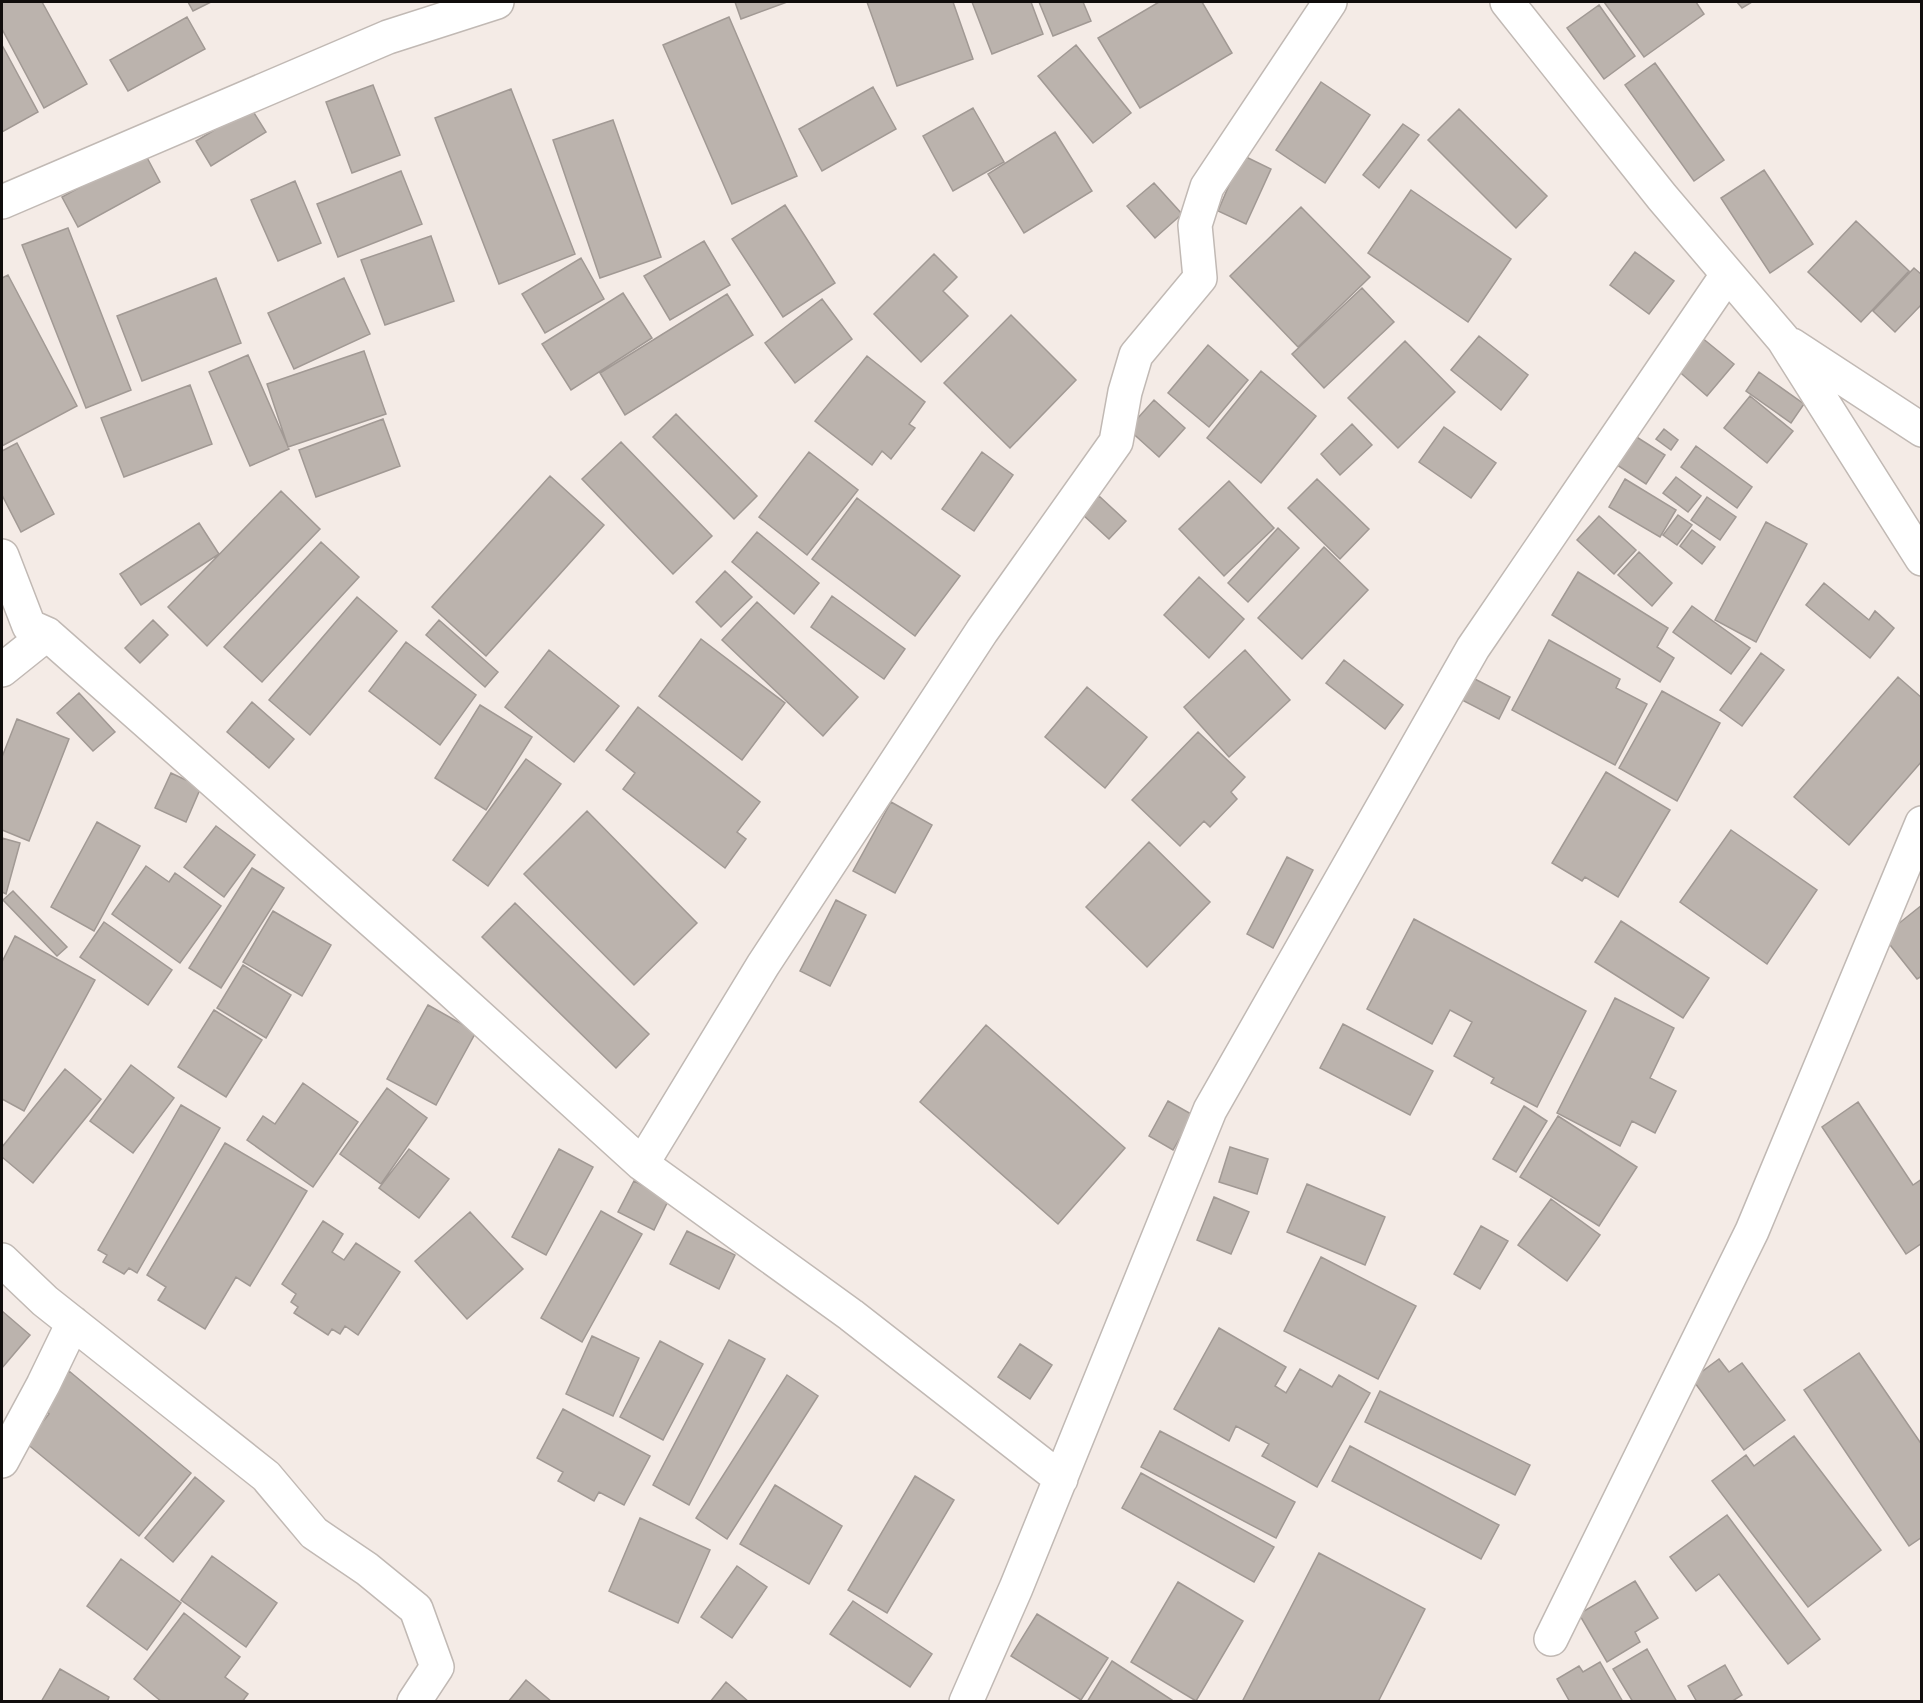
<svg xmlns="http://www.w3.org/2000/svg" width="1923" height="1703" viewBox="0 0 1923 1703" font-family="Jost,sans-serif">
	<style>
		.building { fill: #bbb3ad; stroke: #a19994; stroke-width: 1.5 }
		.lines { fill: none; stroke-linecap: round; stroke-linejoin: round }
		.minor-casing { stroke: #c1b9b4; stroke-width: 36 }
		.minor { stroke: #fff; stroke-width: 33 }
	</style>
	<rect width="100%" height="100%" fill="#f4ebe6"/>
	<path class="building" d="M2,2H42L87,84L44,108L2,29Z
		M188,2H211L193,11Z
		M735,2H787L741,19Z
		M867,2H953L973,59L897,86Z
		M972,2H1031L1043,34L992,54Z
		M1039,2H1083L1091,21L1053,36Z
		M1159,2H1202L1232,53L1140,108L1098,38Z
		M1604,2H1696L1704,14L1644,57Z
		M1737,2H1752L1742,8Z
		M1599,5L1635,56L1604,79L1567,28Z
		M187,17L205,49L128,91L110,60Z
		M729,17L797,176L732,204L663,45Z
		M2,45L38,112L2,132Z
		M1076,45L1131,113L1093,143L1038,76Z
		M1655,63L1724,160L1694,181L1625,85Z
		M1321,82L1370,115L1325,183L1276,150Z
		M373,85L400,155L352,173L326,102Z
		M873,87L896,129L822,171L799,129Z
		M511,89L575,254L499,284L435,118Z
		M251,108L266,132L211,166L196,141Z
		M973,108L1004,162L953,191L923,136Z
		M1459,109L1547,196L1516,228L1428,140Z
		M613,120L661,257L600,278L553,140Z
		M1403,124L1419,135L1379,188L1363,175Z
		M1055,132L1092,191L1024,233L988,174Z
		M144,152L160,182L78,227L62,197Z
		M1242,155L1271,169L1246,224L1218,211Z
		M1764,170L1813,244L1770,273L1721,198Z
		M401,171L422,224L338,257L317,204Z
		M295,181L321,243L278,261L251,200Z
		M1154,183L1182,214L1155,238L1127,206Z
		M1411,190L1511,259L1468,322L1368,253Z
		M785,205L835,283L783,317L732,239Z
		M1301,207L1370,277L1298,347L1230,276Z
		M1856,221L1909,271L1861,322L1808,272Z
		M68,228L131,390L86,408L22,245Z
		M431,236L454,301L385,325L361,260Z
		M704,241L730,285L670,320L644,276Z
		M1635,252L1674,281L1649,314L1610,285Z
		M934,254L957,277L943,291L968,316L921,362L874,314Z
		M581,258L604,299L545,333L522,294Z
		M1914,268L1922,275V304L1895,332L1873,311Z
		M8,275L77,406L2,446V278Z
		M216,278L241,343L142,381L117,316Z
		M344,278L370,334L294,369L268,313Z
		M1362,288L1394,322L1324,388L1292,354Z
		M623,293L652,338L571,390L542,344Z
		M727,294L753,335L625,415L600,373Z
		M822,299L852,339L795,383L765,343Z
		M1011,315L1076,380L1010,448L944,383Z
		M1479,336L1528,375L1501,410L1451,370Z
		M1701,337L1734,364L1707,396L1675,368Z
		M1405,341L1455,392L1398,448L1348,398Z
		M1208,345L1248,380L1209,427L1168,393Z
		M364,351L386,414L288,447L267,384Z
		M248,355L289,449L250,466L209,372Z
		M867,356L925,402L909,424L915,428L891,459L882,451L872,465L815,421Z
		M1261,371L1316,416L1261,483L1207,438Z
		M1759,372L1804,404L1791,423L1746,391Z
		M190,385L212,444L124,477L101,418Z
		M1750,396L1793,431L1767,463L1724,428Z
		M1154,400L1185,428L1159,457L1128,429Z
		M676,414L757,496L734,519L653,437Z
		M383,419L400,466L316,497L299,450Z
		M1352,424L1372,445L1340,475L1321,454Z
		M1444,427L1496,463L1471,498L1419,462Z
		M1664,429L1678,440L1671,450L1656,439Z
		M1635,436L1665,455L1646,484L1617,465Z
		M621,442L712,536L673,574L582,479Z
		M17,443L54,514L21,532L2,495V451Z
		M1696,446L1752,487L1737,508L1681,467Z
		M809,452L858,490L807,555L759,517Z
		M982,452L1013,475L974,531L942,509Z
		M550,476L604,525L486,656L432,607Z
		M1676,477L1701,496L1688,512L1663,493Z
		M1317,479L1369,529L1340,559L1288,508Z
		M1625,479L1676,510L1660,537L1609,507Z
		M1229,481L1274,528L1224,576L1179,529Z
		M281,491L320,529L207,646L168,607Z
		M1099,496L1126,521L1109,539L1082,514Z
		M1707,497L1736,517L1720,540L1691,520Z
		M857,498L960,576L915,636L812,559Z
		M1678,515L1692,525L1677,545L1663,535Z
		M1599,516L1636,550L1614,574L1577,540Z
		M1766,522L1807,544L1756,642L1715,620Z
		M199,523L219,554L141,605L120,574Z
		M1278,528L1299,548L1248,602L1228,583Z
		M1692,530L1715,547L1702,564L1680,546Z
		M757,532L819,583L794,614L732,562Z
		M321,542L359,577L262,682L224,647Z
		M1324,547L1368,590L1302,659L1258,618Z
		M1639,552L1672,583L1652,606L1618,575Z
		M725,571L752,597L721,627L696,602Z
		M1578,572L1668,628L1657,647L1674,658L1660,682L1552,615Z
		M1199,577L1244,619L1209,658L1164,615Z
		M1824,583L1869,620L1875,611L1894,628L1870,658L1806,605Z
		M832,596L905,649L884,679L811,627Z
		M357,597L397,631L310,735L269,700Z
		M757,602L858,697L823,736L722,640Z
		M1692,606L1750,648L1731,674L1673,632Z
		M153,620L168,635L140,663L125,648Z
		M439,620L498,672L485,687L426,635Z
		M701,639L785,703L742,760L659,696Z
		M1549,640L1620,679L1616,688L1647,704L1615,765L1512,710Z
		M406,642L476,695L440,745L369,691Z
		M549,650L619,706L574,762L505,707Z
		M1245,650L1290,700L1229,757L1184,707Z
		M1761,653L1784,670L1742,726L1720,710Z
		M1344,660L1403,705L1385,729L1326,683Z
		M1469,676L1510,697L1499,719L1458,698Z
		M1898,677L1922,698V761L1849,845L1794,797Z
		M1087,687L1147,737L1105,788L1045,737Z
		M1662,691L1720,723L1677,801L1619,768Z
		M79,693L115,732L93,751L57,713Z
		M252,702L294,739L269,768L227,732Z
		M480,705L532,737L486,810L435,778Z
		M638,707L760,802L737,832L746,839L725,868L623,789L635,773L606,750Z
		M17,719L69,739L29,841L2,830V757Z
		M1198,732L1245,777L1231,792L1237,799L1210,827L1204,821L1180,846L1132,800Z
		M526,759L561,784L488,886L453,860Z
		M1606,772L1670,810L1618,897L1585,877L1582,881L1552,863Z
		M171,773L201,787L186,822L155,808Z
		M891,802L932,825L895,893L853,871Z
		M587,811L697,923L634,985L524,874Z
		M97,822L140,846L94,931L51,907Z
		M216,826L255,855L224,897L184,867Z
		M1731,830L1817,890L1767,964L1680,902Z
		M2,838L20,843L6,894L2,892Z
		M1149,842L1210,902L1147,967L1086,907Z
		M1287,857L1313,870L1273,948L1247,934Z
		M146,866L169,882L175,873L221,906L180,963L112,914Z
		M252,868L284,888L221,988L189,968Z
		M13,891L67,947L57,956L3,900Z
		M836,900L866,915L830,986L800,971Z
		M515,903L649,1034L616,1068L482,937Z
		M1922,905V976L1917,979L1883,936Z
		M273,911L331,945L302,996L243,962Z
		M1414,919L1586,1011L1537,1107L1491,1083L1494,1078L1454,1056L1472,1022L1450,1010L1432,1044L1367,1009Z
		M1621,921L1709,978L1683,1018L1595,962Z
		M104,922L172,970L148,1005L80,957Z
		M15,936L95,980L24,1111L2,1099V962Z
		M243,965L291,995L266,1038L217,1008Z
		M1615,998L1674,1028L1650,1078L1676,1091L1655,1133L1632,1121L1620,1146L1557,1113Z
		M428,1005L476,1032L436,1105L387,1079Z
		M214,1010L262,1040L226,1097L178,1067Z
		M1343,1024L1433,1071L1410,1115L1320,1068Z
		M986,1025L1125,1148L1058,1224L920,1102Z
		M131,1065L174,1098L133,1153L90,1121Z
		M65,1069L101,1099L33,1183L2,1157V1147Z
		M303,1083L358,1122L313,1187L247,1140L263,1116L275,1124Z
		M387,1088L427,1118L381,1184L340,1154Z
		M1168,1101L1193,1115L1173,1150L1149,1136Z
		M1858,1102L1913,1185L1922,1179V1243L1906,1254L1822,1127Z
		M181,1105L220,1128L137,1273L129,1268L124,1274L103,1262L107,1255L98,1250Z
		M1524,1106L1547,1121L1516,1172L1493,1159Z
		M1558,1116L1637,1167L1599,1226L1520,1177Z
		M225,1143L307,1191L250,1286L236,1277L205,1329L158,1300L166,1287L147,1275Z
		M1230,1147L1268,1159L1257,1194L1219,1182Z
		M409,1149L449,1179L419,1218L379,1188Z
		M559,1149L593,1167L546,1255L512,1237Z
		M634,1181L669,1199L654,1230L618,1212Z
		M1307,1184L1385,1217L1365,1265L1287,1232Z
		M1214,1197L1249,1212L1231,1254L1197,1240Z
		M1551,1199L1600,1235L1567,1281L1518,1245Z
		M601,1211L642,1234L582,1342L541,1318Z
		M470,1212L523,1269L467,1319L415,1261Z
		M323,1221L343,1234L332,1252L344,1260L356,1243L400,1272L358,1335L345,1326L340,1334L332,1329L328,1335L294,1313L298,1307L291,1302L296,1294L282,1284Z
		M1481,1226L1508,1241L1480,1289L1454,1274Z
		M687,1231L735,1255L719,1289L670,1264Z
		M1321,1257L1416,1306L1378,1379L1284,1331Z
		M2,1311L30,1335L2,1368Z
		M1219,1328L1286,1367L1275,1386L1286,1393L1300,1369L1332,1387L1339,1375L1370,1393L1317,1487L1262,1456L1269,1444L1236,1426L1229,1441L1174,1409Z
		M592,1336L639,1358L613,1416L566,1394Z
		M729,1340L765,1359L689,1505L653,1485Z
		M660,1341L703,1364L663,1440L620,1417Z
		M1020,1344L1052,1365L1030,1399L998,1377Z
		M1859,1353L1922,1445V1537L1909,1546L1804,1390Z
		M1719,1359L1729,1372L1742,1363L1785,1420L1744,1450L1692,1379Z
		M69,1371L191,1473L139,1536L26,1443L49,1414L40,1407Z
		M787,1375L818,1396L727,1539L696,1518Z
		M1380,1391L1530,1465L1515,1495L1365,1422Z
		M563,1409L650,1456L624,1505L599,1492L594,1501L558,1481L563,1472L537,1458Z
		M1160,1431L1295,1502L1276,1538L1141,1467Z
		M1794,1436L1881,1550L1808,1607L1712,1481L1746,1455L1754,1466Z
		M1350,1446L1499,1525L1481,1559L1332,1481Z
		M1141,1473L1274,1547L1254,1582L1122,1508Z
		M915,1476L954,1500L887,1613L848,1590Z
		M195,1477L224,1501L173,1562L145,1538Z
		M775,1485L842,1526L809,1584L740,1544Z
		M1727,1515L1820,1639L1788,1664L1719,1574L1696,1591L1670,1557Z
		M640,1518L710,1550L678,1623L609,1591Z
		M1319,1553L1425,1609L1378,1702H1242Z
		M212,1556L277,1603L246,1647L181,1600Z
		M121,1559L181,1603L147,1650L87,1606Z
		M737,1566L767,1587L732,1638L701,1617Z
		M1635,1581L1658,1618L1635,1632L1640,1642L1607,1662L1579,1614Z
		M1178,1582L1243,1621L1196,1701L1131,1662Z
		M853,1601L932,1654L910,1687L830,1634Z
		M184,1613L240,1657L225,1677L248,1694L242,1702H162L134,1679Z
		M1037,1614L1108,1658L1081,1700L1011,1656Z
		M1647,1649L1677,1702H1633L1613,1669Z
		M1112,1661L1175,1702H1087Z
		M1600,1662L1623,1702H1570L1557,1679L1579,1666L1583,1672Z
		M1725,1665L1742,1695L1731,1702H1697L1688,1686Z
		M60,1669L109,1697L107,1702H41Z
		M526,1680L552,1702H508Z
		M726,1682L749,1702H710Z"/>
	<g class="lines">
		<defs>
			<path id="minor" d="M1507,2L1662,197L1783,339L1922,559
				M2,202L388,37L497,2
				M1792,345L1922,430
				M2,556L29,626L47,634L448,988L642,1164L851,1315L1061,1479
				M2,670L47,634
				M642,1164L763,965L982,631L1116,442L1125,392L1136,355L1200,278L1195,225L1207,187L1330,2
				M2,1260L45,1301L266,1476L314,1533L367,1569L416,1609L437,1667L414,1702
				M2,1461L43,1385L73,1323
				M1551,1639L1752,1231L1922,823
				M966,1702L1016,1588L1210,1110L1473,648L1727,275"/>
		</defs>
		<use href="#minor" class="minor-casing"/>
		<use href="#minor" class="minor"/>
	</g>
	<rect width="1923" height="1703" fill="none" stroke="#100d0c" stroke-width="6"/>
</svg>
